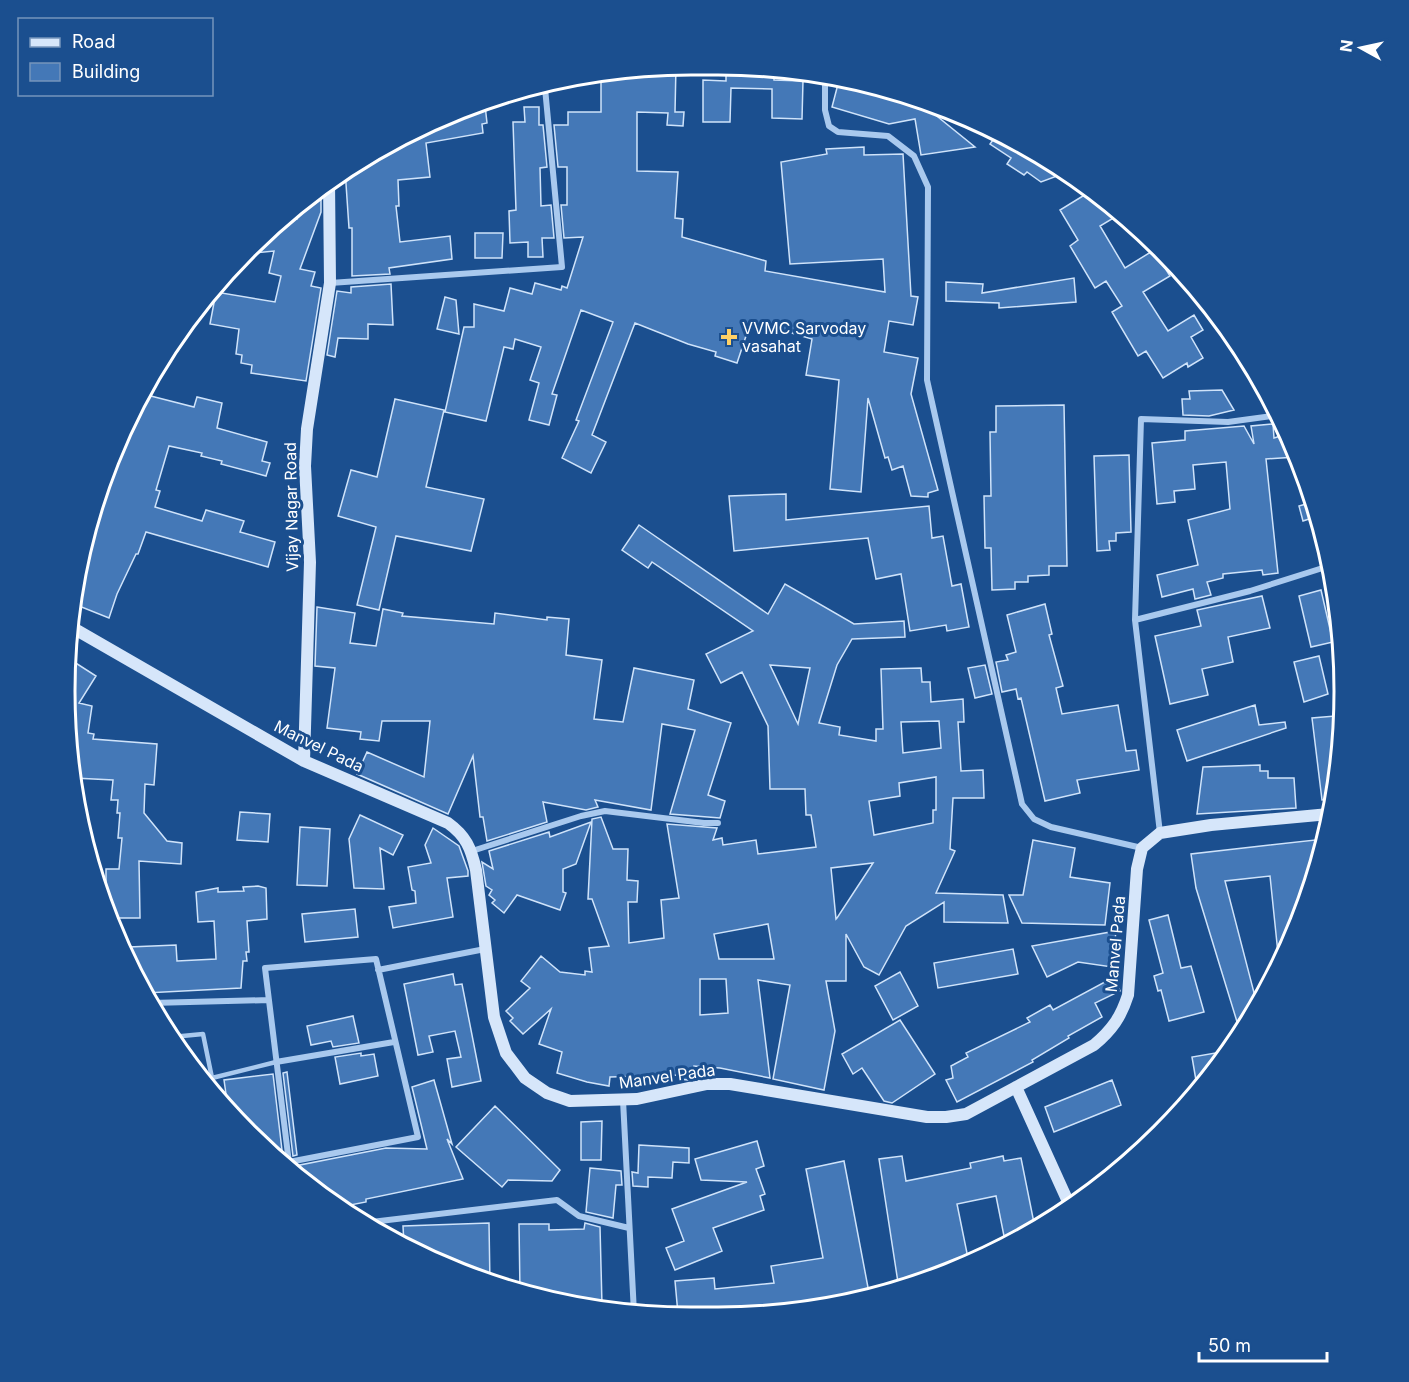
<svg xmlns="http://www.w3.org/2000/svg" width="1409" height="1382" viewBox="0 0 1409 1382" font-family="Inter,sans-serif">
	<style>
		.building { fill: #4478b7; stroke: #cfe3fa; stroke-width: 1.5; fill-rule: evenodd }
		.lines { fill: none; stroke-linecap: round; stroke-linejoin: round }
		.lane { stroke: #a9c9ee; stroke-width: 4.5 }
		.street { stroke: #a9c9ee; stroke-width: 6 }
		.secondary { stroke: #d6e6fa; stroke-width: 12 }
		.poi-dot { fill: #ffd166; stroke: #1b4f8f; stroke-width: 2 }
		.labels { text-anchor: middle; stroke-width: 6; stroke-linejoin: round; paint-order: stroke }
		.poi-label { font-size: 16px; fill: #fff; stroke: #1b4f8f; text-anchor: start }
		.street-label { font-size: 16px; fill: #fff; stroke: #1b4f8f }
		.rim { fill: none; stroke: #fff; stroke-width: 3 }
	</style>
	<rect width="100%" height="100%" fill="#1b4f8f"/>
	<path class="building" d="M676,66L675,112H684L683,126L667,125L668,113L637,112V171L678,172L675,218L683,219L682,237L766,261L765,271L885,292L883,259L790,264L781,162L827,154L826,149L864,147V155L903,154L911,296L918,297L913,325L889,321L884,352L918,358L911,394L938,490L928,493V497L911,496L903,466L892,470L888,457L885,458L868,398L861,492L830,489L839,380L806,375L812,339L778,329L776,335L749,327L737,363L715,356L716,352L688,344L635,323L592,435L606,442L591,473L562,458L579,421L576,420L613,322L581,310L552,394L557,395L549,425L529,420L539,383L530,380L541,347L515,339L513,349L504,347L486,421L445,412L464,327H474V304L504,311L510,288L532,294L535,283L561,290L562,286L567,288L583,237L564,238L561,205H567V167H558L554,125H568V112H601V73Z
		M726,66L774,69V80L803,81L802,119L772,118V89L731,88L730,122H703V80L726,81Z
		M838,84L885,98L898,93L912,96L975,147L921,155L915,119L889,124L832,107Z
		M485,105L487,123L482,124L483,133L426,143L430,177L398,180L399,206H396L400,242L450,236L452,259L389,268L390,274L352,276V228H349L345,169L451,112Z
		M524,107H539V125H543L547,167L540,168L541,206L551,205L554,238H542L543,257H528V242L510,243L509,211L516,210L513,122H525Z
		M998,133L1032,149L1065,173L1041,182L1027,172L1024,175L1007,164L1011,158L990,144Z
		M1091,191L1122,213L1100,226L1125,268L1154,250L1170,276L1143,292L1168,331L1194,315L1203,330L1191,337L1203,358L1188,367L1187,363L1163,378L1146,351L1138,356L1112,312L1122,306L1106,281L1095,288L1070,246L1078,240L1060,210Z
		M311,196L321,200V212L300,269L315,272L311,286L321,288L306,381L251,373L252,365L241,363L242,355L236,354L239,329L210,324L216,292L275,302L281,276L269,273L274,251L243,254L281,221L297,219L303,203Z
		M475,233H503L502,258H475Z
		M1074,278L1076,302L999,308V303L946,301V282L983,284L982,293Z
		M391,284L393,325L368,324V339L338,338L335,357L327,355L337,291L351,293V287Z
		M445,297L456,300L459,334L437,329Z
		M1222,390L1234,410L1209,416L1183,415L1182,399H1190L1189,391Z
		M143,394L194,407L197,397L222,403L217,428L267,442L262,461L270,463L266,476L221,464L222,461L201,456L202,453L169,446L156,490L160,491L155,507L202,521L206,510L244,521L240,532L275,542L268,567L146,532L138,554H136L117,594L109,618L74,604L76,575L93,540L124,429Z
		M395,399L444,410L426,487L484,499L471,551L396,536L379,610L357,605L376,527L338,516L351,470L377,477Z
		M1064,405L1067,566H1049V575L1028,576V582H1015V589L992,590L991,548H985L984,496H991L990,432H996V406Z
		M1273,424L1274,438L1287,434L1296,457L1266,459L1278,573L1263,575L1262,570L1223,574V578L1207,582L1211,595L1195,599L1193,589L1162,597L1157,575L1198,565L1188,520L1230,509L1226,462L1193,465L1195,489L1174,491L1175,502L1157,504L1152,443L1185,440V431L1244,426L1254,444L1251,426Z
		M1129,455L1131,532L1116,533V541H1109L1110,550L1097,551L1094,456Z
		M786,494V520L929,506L932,538L943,536L952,586L961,584L969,627L947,631L946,625L910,631L901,574L876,579L868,538L734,551L729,496Z
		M1313,502L1318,516L1303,521L1299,506Z
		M639,525L768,614L785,584L854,624L904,621L905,637L852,639L837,665L819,723L840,727L839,735L876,741V729H883L881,669L921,668L922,682H930L931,702L963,699L964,722H958L961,771L983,770L984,798H953L950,849L955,851L936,893L1003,895L1008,923L944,922V902L906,926L879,975L864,967L846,934V981H826L835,1031L824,1090L773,1079L790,985L758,980L770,1078L720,1068L694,1066V1078L688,1080L678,1079V1075L610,1077L609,1086L587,1082L557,1073L562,1052L539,1044L551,1009L523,1034L510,1021L513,1018L506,1011L530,988L521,981L541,956L560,972L585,975V971L592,972L589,948L609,946L592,899H588L592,819L601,817L613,849H628L627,880L638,881L637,902H628L629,943L664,938L661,900L679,898L667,824L717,828L713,840L722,838L723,845L756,840L758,854L816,847L811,815H806L805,789H770L768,726L742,672L721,683L706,654L753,631L652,562L648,568L622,550ZM770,665L810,668L798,724ZM939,721L941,748L903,753L901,722ZM936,777V810H933V823L874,835L869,801L900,796L899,783ZM873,863L837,918L836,919L831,868ZM768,924L774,959H719L714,934ZM700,979H726L728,1013L700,1015Z
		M1321,590L1333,642L1311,647L1299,596Z
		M1262,596L1270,628L1228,637L1233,662L1202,669L1208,695L1170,704L1155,636L1201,626L1197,610Z
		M1045,604L1052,634L1049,635L1063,686L1056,688L1062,714L1118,705L1126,751L1136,750L1139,770L1077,780L1080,793L1045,801L1021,698L1018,699L1016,689L1002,692L996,662L1008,660L1006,655L1016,652L1007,615Z
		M317,607L355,613L350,643L376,646L383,609L403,613L402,616L494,624L495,613L547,620V617L569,619L566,655L602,660L594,719L623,722L634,668L694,680L688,709L731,723L708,795L725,801L720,818L670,814L695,730L662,724L651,810L595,800L598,807L586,810L543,802L547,822L487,841L483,817H480L473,756L448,814L357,774L367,752L424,777L430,721H382L379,741L360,739L361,732L327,728L335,668L315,666Z
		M1319,656L1328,694L1304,702L1294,662Z
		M71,660L96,676L79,703L92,706L88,733L94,734L93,739L157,744L154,785L145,784L144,813L167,841L182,843L181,864L139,861L140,918H110L106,908V869H119L122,838H118L120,813H117L118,800H111L113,780L74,778L70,755L73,732H70L71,723L66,724Z
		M985,665L992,694L975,698L968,668Z
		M1255,705L1259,725L1285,722L1286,728L1187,761L1177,730Z
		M1335,716L1339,773L1333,799L1322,800L1312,718Z
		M1260,765V771H1268V778H1294L1296,808L1197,814L1203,767Z
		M240,812L270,814L268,842L237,840Z
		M360,815L403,835L393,855L380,848L384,889L354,888L349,839Z
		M591,822L576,864L563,869V892L566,893L560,910L517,895L504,913L492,903L495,900L489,895L492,890L486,886L482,862L493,869L489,851L549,832L550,837Z
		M300,827L330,829L327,886L297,885Z
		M433,828L459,846L468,871V876L447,878L453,917L393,928L389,907L416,903L415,891L412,890L408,867L431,863L425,845Z
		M1324,839L1311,893L1279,963L1270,876L1225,881L1258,1008L1249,1021L1238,1025L1196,888L1191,854Z
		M1033,840L1075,848L1070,877L1110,883L1105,925L1022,923L1009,895H1023Z
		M258,886L266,888L267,919L247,921L249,952H246L247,961H243L241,988L145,993L142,971L130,970L129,947L176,945L177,961L216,959L214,921L198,922L196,892L218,888V892L244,891L243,887Z
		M355,909L358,937L305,942L302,914Z
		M1168,915L1181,968L1191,966L1204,1012L1169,1021L1161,990L1158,991L1154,976L1163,973L1149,920Z
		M1116,931L1112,967L1078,962L1047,977L1032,946Z
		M1013,949L1018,974L938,988L934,963Z
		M900,972L918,1006L893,1020L875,986Z
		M453,974L455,985L462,984L481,1081L452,1087L447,1059L461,1057L455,1031L429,1036L433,1052L418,1055L404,984Z
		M1114,977L1120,991L1095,1003L1102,1017L1068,1036L1069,1038L1032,1060L1033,1062L957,1102L946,1080L953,1078L951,1066L968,1057L966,1053L1030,1022L1027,1018L1050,1005L1053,1010Z
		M353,1016L359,1043L333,1047L331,1041L311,1045L307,1026Z
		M900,1020L935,1074L892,1103L884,1101L862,1068L853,1074L842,1054Z
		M1227,1051L1198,1092L1192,1057Z
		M361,1053V1056L374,1054L378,1076L340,1084L335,1057Z
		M287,1072L297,1155L293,1156L283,1073Z
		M273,1074L284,1167L228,1108L224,1080Z
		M434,1080L452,1144L447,1139L463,1179L366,1199V1202L340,1207L294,1174L295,1166L386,1148L427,1149L412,1087Z
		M1112,1080L1121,1105L1054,1132L1045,1107Z
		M495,1106L560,1170L552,1181L508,1180L502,1187L456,1147Z
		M602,1121L601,1160H581V1122Z
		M757,1141L764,1166L756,1169L765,1194L760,1196L764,1210L713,1228L722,1251L675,1270L666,1248L684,1241L672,1209L747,1182L701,1180L695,1159Z
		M639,1145L689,1148V1163L673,1162L672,1178L648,1177V1187L633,1186L632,1172L638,1173Z
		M902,1156L906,1181L971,1168L970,1163L1003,1156L1004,1161L1021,1158L1035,1228L1006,1246L996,1196L957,1204L969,1263L899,1289L879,1159Z
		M844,1161L870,1298L759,1316L678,1314L675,1281L714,1278L715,1289L774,1283L771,1266L823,1258L806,1169Z
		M590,1168L621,1171L622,1185H616L613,1218L586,1212Z
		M489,1223L490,1284L404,1245L403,1226Z
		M585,1223L600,1227L602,1305L582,1306L520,1291L519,1224H549V1230L584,1229Z"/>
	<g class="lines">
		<path class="lane" d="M172,1037L203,1034L212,1078
			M205,1084L212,1078L276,1062"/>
		<path class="street" d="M825,76V110L829,126L838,132L888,136L914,156L928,187L927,380L1022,804L1034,819L1051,827L1142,848
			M330,283L562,267L545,88
			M91,520L110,458
			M1135,620L1250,591L1329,566
			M1160,833L1135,620L1141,419L1228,422L1280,415
			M472,851L581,816L605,811L704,823H718
			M378,970L485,949
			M151,1003L269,1000
			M276,1062L394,1042
			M623,1100L634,1313
			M289,1162L418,1137L376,959L265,968L290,1171
			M363,1223L557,1200L579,1216L629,1228"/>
		<path class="secondary" d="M528,89L545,88L546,84
			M73,628L304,761L448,823C466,836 471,848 476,870L494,1017L506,1053L525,1078L547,1093L570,1101L637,1099L707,1084H730L927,1117H946L966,1114L1094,1045C1112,1030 1121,1017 1128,995L1137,869L1142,848L1160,833L1211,825L1329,814
			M304,761L310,562L305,466L307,429L330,283L329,181
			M1016,1087L1070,1206"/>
	</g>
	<path class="poi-dot" d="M726 328h6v6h6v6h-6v6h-6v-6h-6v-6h6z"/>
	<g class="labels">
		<g class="poi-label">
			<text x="742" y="334">VVMC Sarvoday<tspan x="742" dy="18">vasahat</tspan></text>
		</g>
		<g class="street-label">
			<text transform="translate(291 507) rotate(-91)" y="6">Vijay Nagar Road</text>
			<text transform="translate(319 746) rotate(26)" y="6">Manvel Pada</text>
			<text transform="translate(1115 944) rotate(-85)" y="6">Manvel Pada</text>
			<text transform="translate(667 1076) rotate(-8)" y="6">Manvel Pada</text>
		</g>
	</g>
	<path d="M0 0H1409V1382H0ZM691 75H718A616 616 0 0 1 1334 691V691A616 616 0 0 1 718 1307H691A616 616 0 0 1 75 691V691A616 616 0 0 1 691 75Z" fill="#1b4f8f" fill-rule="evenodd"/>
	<path class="rim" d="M691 75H718A616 616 0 0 1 1334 691V691A616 616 0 0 1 718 1307H691A616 616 0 0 1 75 691V691A616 616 0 0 1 691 75Z"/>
	<rect x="18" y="18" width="195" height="78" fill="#1b4f8f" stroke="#7695bc" stroke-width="1.5"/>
	<rect x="30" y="38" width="30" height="9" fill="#d6e6fa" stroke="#7695bc" stroke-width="1.5"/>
	<text x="72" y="48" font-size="18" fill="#ffffff">Road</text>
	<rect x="30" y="63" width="30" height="18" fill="#4478b7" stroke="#7695bc" stroke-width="1.5"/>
	<text x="72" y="78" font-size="18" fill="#ffffff">Building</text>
	<g transform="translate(1361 48) rotate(278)" stroke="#1b4f8f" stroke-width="4.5" paint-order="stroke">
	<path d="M0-4.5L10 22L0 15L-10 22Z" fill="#ffffff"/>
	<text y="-9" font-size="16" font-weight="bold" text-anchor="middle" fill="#ffffff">N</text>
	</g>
	<path d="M1199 1352v9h128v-9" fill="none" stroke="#ffffff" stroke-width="3"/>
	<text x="1208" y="1352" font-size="18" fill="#ffffff" stroke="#1b4f8f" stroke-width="4.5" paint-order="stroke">50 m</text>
</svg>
